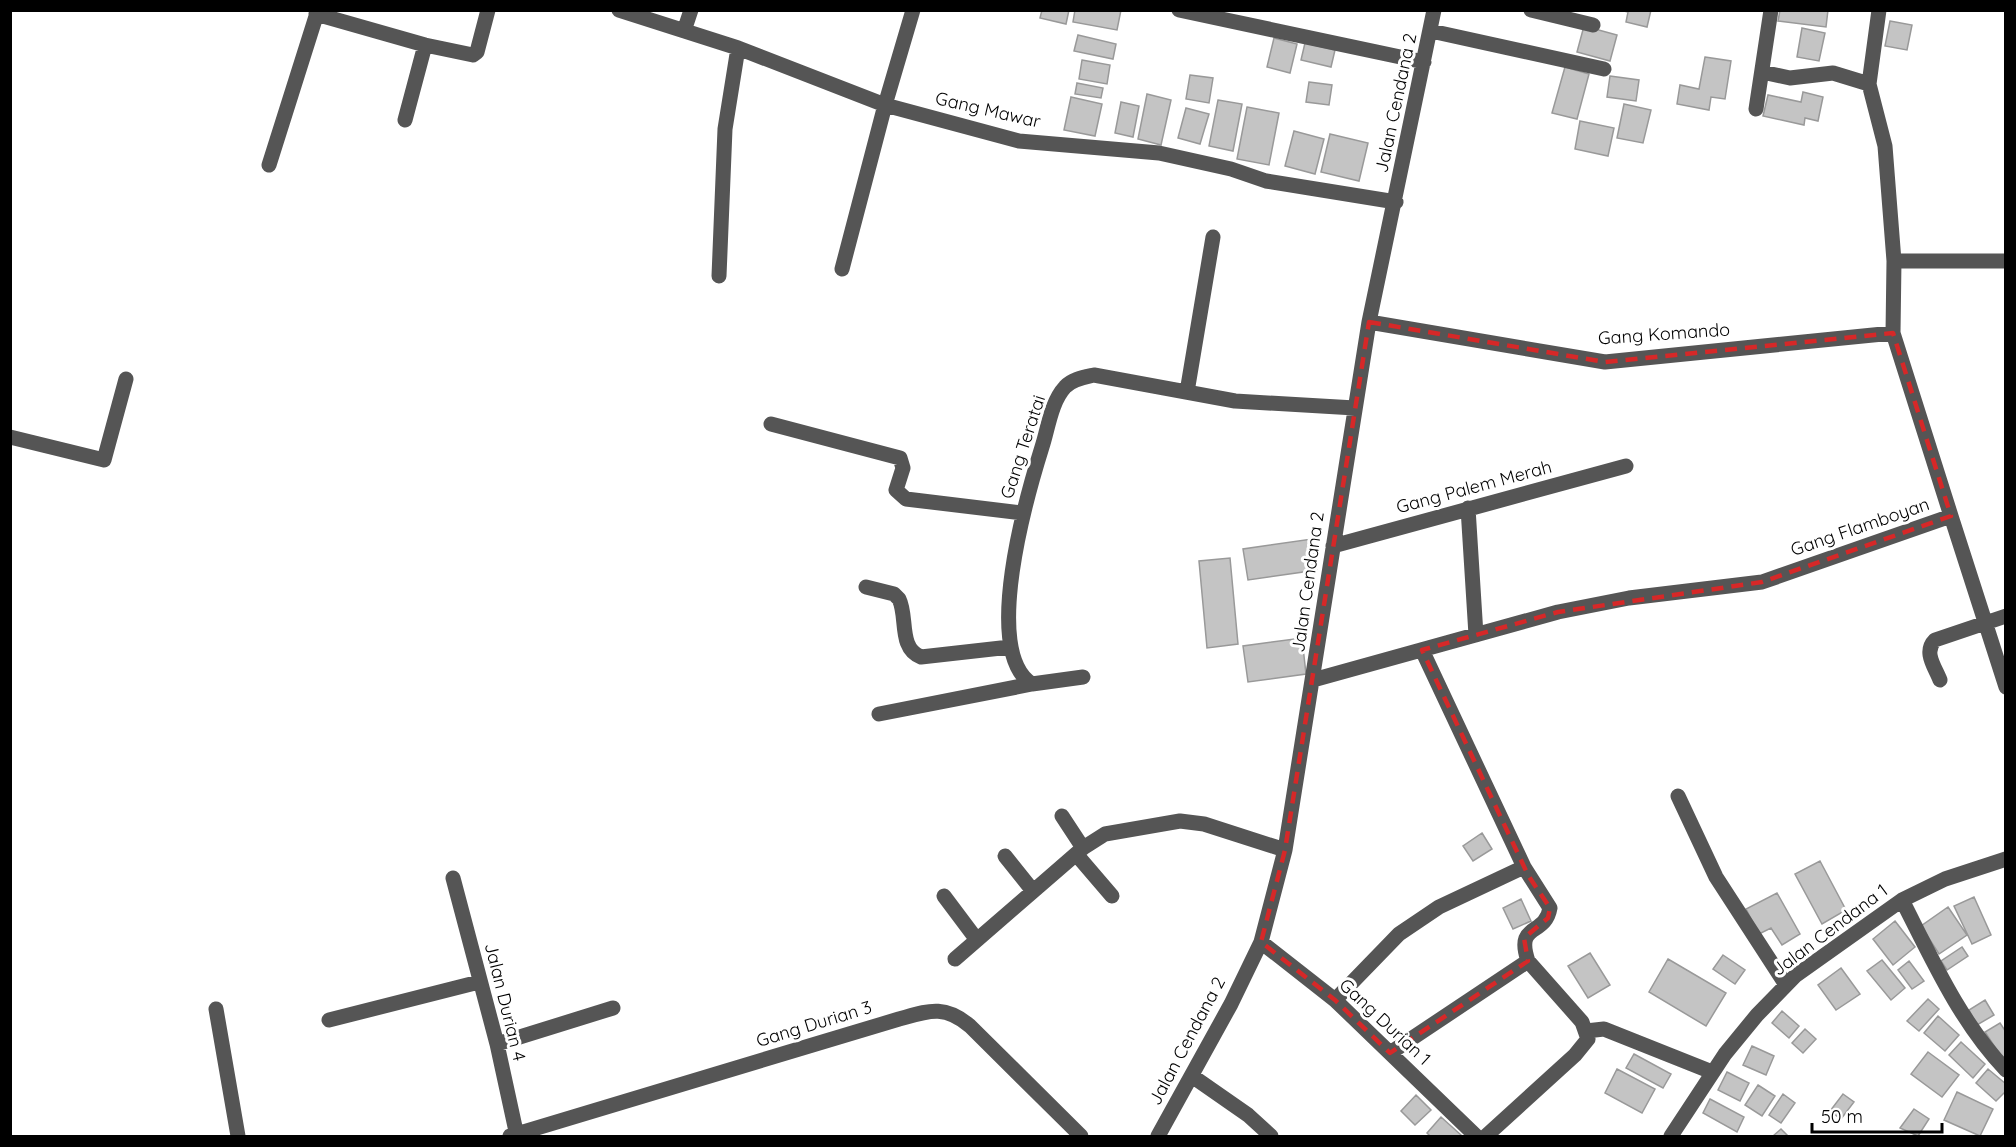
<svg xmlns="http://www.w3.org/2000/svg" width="2016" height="1147" viewBox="0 0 2016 1147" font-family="Quicksand,sans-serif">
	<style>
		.building { fill: #c4c4c4; stroke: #999; stroke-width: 1.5 }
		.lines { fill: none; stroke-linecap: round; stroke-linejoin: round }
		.minor { stroke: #555; stroke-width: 15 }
		.marked { fill: none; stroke: #d62828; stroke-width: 4.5; stroke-dasharray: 12 8; stroke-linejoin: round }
		.labels { text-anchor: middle; stroke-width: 6; stroke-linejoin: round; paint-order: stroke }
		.street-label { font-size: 18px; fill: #000; stroke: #fff }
	</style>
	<rect width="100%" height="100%" fill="#fff"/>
	<path class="building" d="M1042,10H1069L1066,24L1040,18Z
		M1075,10H1121L1117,30L1073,22Z
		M1620,10H1651L1647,27L1626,22L1628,12Z
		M1780,10H1828L1826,27L1778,21Z
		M1890,21L1912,25L1907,50L1885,46Z
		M1584,26L1617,35L1610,61L1577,52Z
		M1802,28L1825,33L1819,61L1797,57Z
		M1078,35L1116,44L1113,59L1074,51Z
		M1274,38L1297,44L1290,73L1267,67Z
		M1305,43L1335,50L1331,67L1301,60Z
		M1705,57L1731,61L1725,99L1711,97L1709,110L1677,104L1680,85L1699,89Z
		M1082,60L1110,65L1107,84L1079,79Z
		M1565,67L1589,74L1577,119L1552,113Z
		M1190,75L1213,78L1209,103L1186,99Z
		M1610,76L1639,80L1636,101L1607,97Z
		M1309,82L1332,85L1329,105L1306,102Z
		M1077,83L1103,88L1101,98L1075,94Z
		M1803,92L1823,97L1818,121L1805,118L1804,125L1763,116L1768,95L1801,102Z
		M1147,94L1171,100L1161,145L1138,139Z
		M1071,97L1102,104L1095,136L1064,130Z
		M1218,100L1242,104L1233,151L1209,146Z
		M1121,102L1139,106L1133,137L1115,133Z
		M1624,104L1651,110L1643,143L1617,138Z
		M1247,107L1279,113L1269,165L1237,159Z
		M1186,108L1209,114L1200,144L1178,138Z
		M1580,121L1614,128L1608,156L1575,149Z
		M1294,131L1324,139L1315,174L1285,166Z
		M1330,134L1368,143L1359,181L1321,172Z
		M1312,539L1317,570L1248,580L1243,549Z
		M1230,558L1238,644L1207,648L1199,561Z
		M1302,638L1306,674L1248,682L1243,646Z
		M1482,833L1492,849L1473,861L1463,846Z
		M1820,861L1846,910L1822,924L1795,874Z
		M1777,893L1800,934L1782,945L1771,928L1759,934L1746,909Z
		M1974,897L1991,935L1972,944L1954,906Z
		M1521,899L1531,921L1513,929L1503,908Z
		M1948,907L1967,935L1939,954L1921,926Z
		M1895,921L1915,947L1893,965L1873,939Z
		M1962,947L1968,956L1947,970L1941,961Z
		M1590,953L1610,985L1588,998L1568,966Z
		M1723,955L1745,970L1735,984L1713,969Z
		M1668,959L1726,993L1706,1026L1649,992Z
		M1882,960L1905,988L1891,1000L1867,971Z
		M1909,961L1924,981L1912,989L1898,970Z
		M1841,968L1860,994L1836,1010L1818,985Z
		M1928,999L1939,1009L1919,1031L1907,1021Z
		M1985,1000L1994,1015L1977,1025L1969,1010Z
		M1782,1011L1799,1026L1789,1038L1772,1023Z
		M1938,1016L1959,1035L1945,1051L1924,1033Z
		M2000,1023L2006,1032V1064L1985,1032Z
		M1805,1029L1816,1039L1803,1053L1792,1043Z
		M1961,1042L1985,1064L1973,1078L1949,1055Z
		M1752,1046L1774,1056L1766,1075L1743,1065Z
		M1928,1052L1959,1075L1942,1097L1911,1074Z
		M1634,1054L1671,1074L1663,1088L1626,1068Z
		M1617,1069L1655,1089L1642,1113L1605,1093Z
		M1988,1069L2006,1084V1091L1996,1101L1976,1083Z
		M1727,1072L1749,1083L1740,1101L1718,1090Z
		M1758,1085L1775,1096L1762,1116L1745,1105Z
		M1957,1092L1993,1109L1980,1136L1944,1120Z
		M1783,1094L1795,1103L1781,1123L1769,1115Z
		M1843,1094L1854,1102L1841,1119L1830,1111Z
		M1416,1095L1431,1110L1415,1125L1401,1111Z
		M1710,1099L1744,1117L1737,1132L1703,1113Z
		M1914,1109L1929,1119L1918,1136L1900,1128Z
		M1441,1117L1461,1135L1459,1136H1430L1427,1133Z
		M1781,1129L1788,1136H1773Z"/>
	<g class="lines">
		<path class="minor" d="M619,10L738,48L885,105L1019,141L1159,153L1231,169L1266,181L1396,202
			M1179,10L1424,62
			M1531,10L1593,25
			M316,14L425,45L473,55L477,52L488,10
			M684,31L691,10
			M1431,31L1604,69
			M1869,84L1879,10
			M1756,109L1771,10
			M405,120L425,45
			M269,165L318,10
			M1894,261H2006
			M842,269L885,105L913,10
			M719,276L725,129L738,48
			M1369,322L1605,362L1893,333
			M1187,392L1213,237
			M771,424L900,458L903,468L896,490L906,499L1022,513
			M10,437L104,460L126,379
			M1468,508L1476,635
			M1951,516L2006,687
			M1333,546L1626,466
			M866,587L894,594L899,599C908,617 898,648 921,657L1010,647
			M1422,650L1524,867
			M1083,677L1032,684C981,652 1027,495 1042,447C1048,429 1051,402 1065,387C1072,379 1085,377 1094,375L1235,401L1355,408
			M1313,680L1558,612L1629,598L1762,582L1951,516L1893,333L1894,261L1885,146L1869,84L1833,73L1790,78L1762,72
			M1940,680C1935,667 1923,652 1935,640L2006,616
			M879,714L1032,684
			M1678,796L1716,877L1786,985
			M1062,816L1083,848
			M1076,854L1112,896
			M1005,856L1033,891
			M453,878L497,1044L517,1136
			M944,896L977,940
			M1902,900C1932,959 1960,1022 2006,1070
			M1261,942L1335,1000L1476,1136
			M955,959L1083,848L1105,834L1180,821L1204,824L1285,850
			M1335,1000L1399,934L1439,907L1524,867L1550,908C1545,937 1515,922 1528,961L1390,1053
			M216,1009L238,1136
			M329,1020L479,982
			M1586,1031L1604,1029L1712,1072
			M497,1044L613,1008
			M1192,1076L1248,1115L1271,1136
			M510,1136L899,1019C928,1011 944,1004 970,1026L1081,1136
			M1158,1136L1231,1004L1261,942L1285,850L1369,322L1434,10
			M1486,1136L1575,1055L1588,1039L1582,1022L1528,961
			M1671,1136L1725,1054L1757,1015L1795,976L1902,900L1945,879L2006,859"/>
	</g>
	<path class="marked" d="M1369,322L1605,362L1893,333L1951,516L1762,582L1558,612L1422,650L1528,875L1550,908L1548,918L1524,938L1528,961L1390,1053L1335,1000L1261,942L1285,850Z"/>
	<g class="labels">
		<g class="street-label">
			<text transform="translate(1396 103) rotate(-78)" y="6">Jalan Cendana 2</text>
			<text transform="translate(988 110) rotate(13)" y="6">Gang Mawar</text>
			<text transform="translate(1664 334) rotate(-4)" y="6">Gang Komando</text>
			<text transform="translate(1023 447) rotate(-72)" y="6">Gang Teratai</text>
			<text transform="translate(1474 487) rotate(-15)" y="6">Gang Palem Merah</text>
			<text transform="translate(1860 527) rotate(-19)" y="6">Gang Flamboyan</text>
			<text transform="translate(1308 582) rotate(-82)" y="6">Jalan Cendana 2</text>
			<text transform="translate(1830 930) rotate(-37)" y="6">Jalan Cendana 1</text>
			<text transform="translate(505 1002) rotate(76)" y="6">Jalan Durian 4</text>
			<text transform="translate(1385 1022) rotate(43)" y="6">Gang Durian 1</text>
			<text transform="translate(814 1024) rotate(-17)" y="6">Gang Durian 3</text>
			<text transform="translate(1187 1041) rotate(-62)" y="6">Jalan Cendana 2</text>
		</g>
	</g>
	<rect width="2016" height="1147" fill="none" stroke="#000000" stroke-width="24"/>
	<path d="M1812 1123v9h130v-9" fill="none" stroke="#000000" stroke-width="3"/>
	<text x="1821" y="1123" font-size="18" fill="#000000" stroke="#ffffff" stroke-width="4.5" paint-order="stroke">50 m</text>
</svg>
